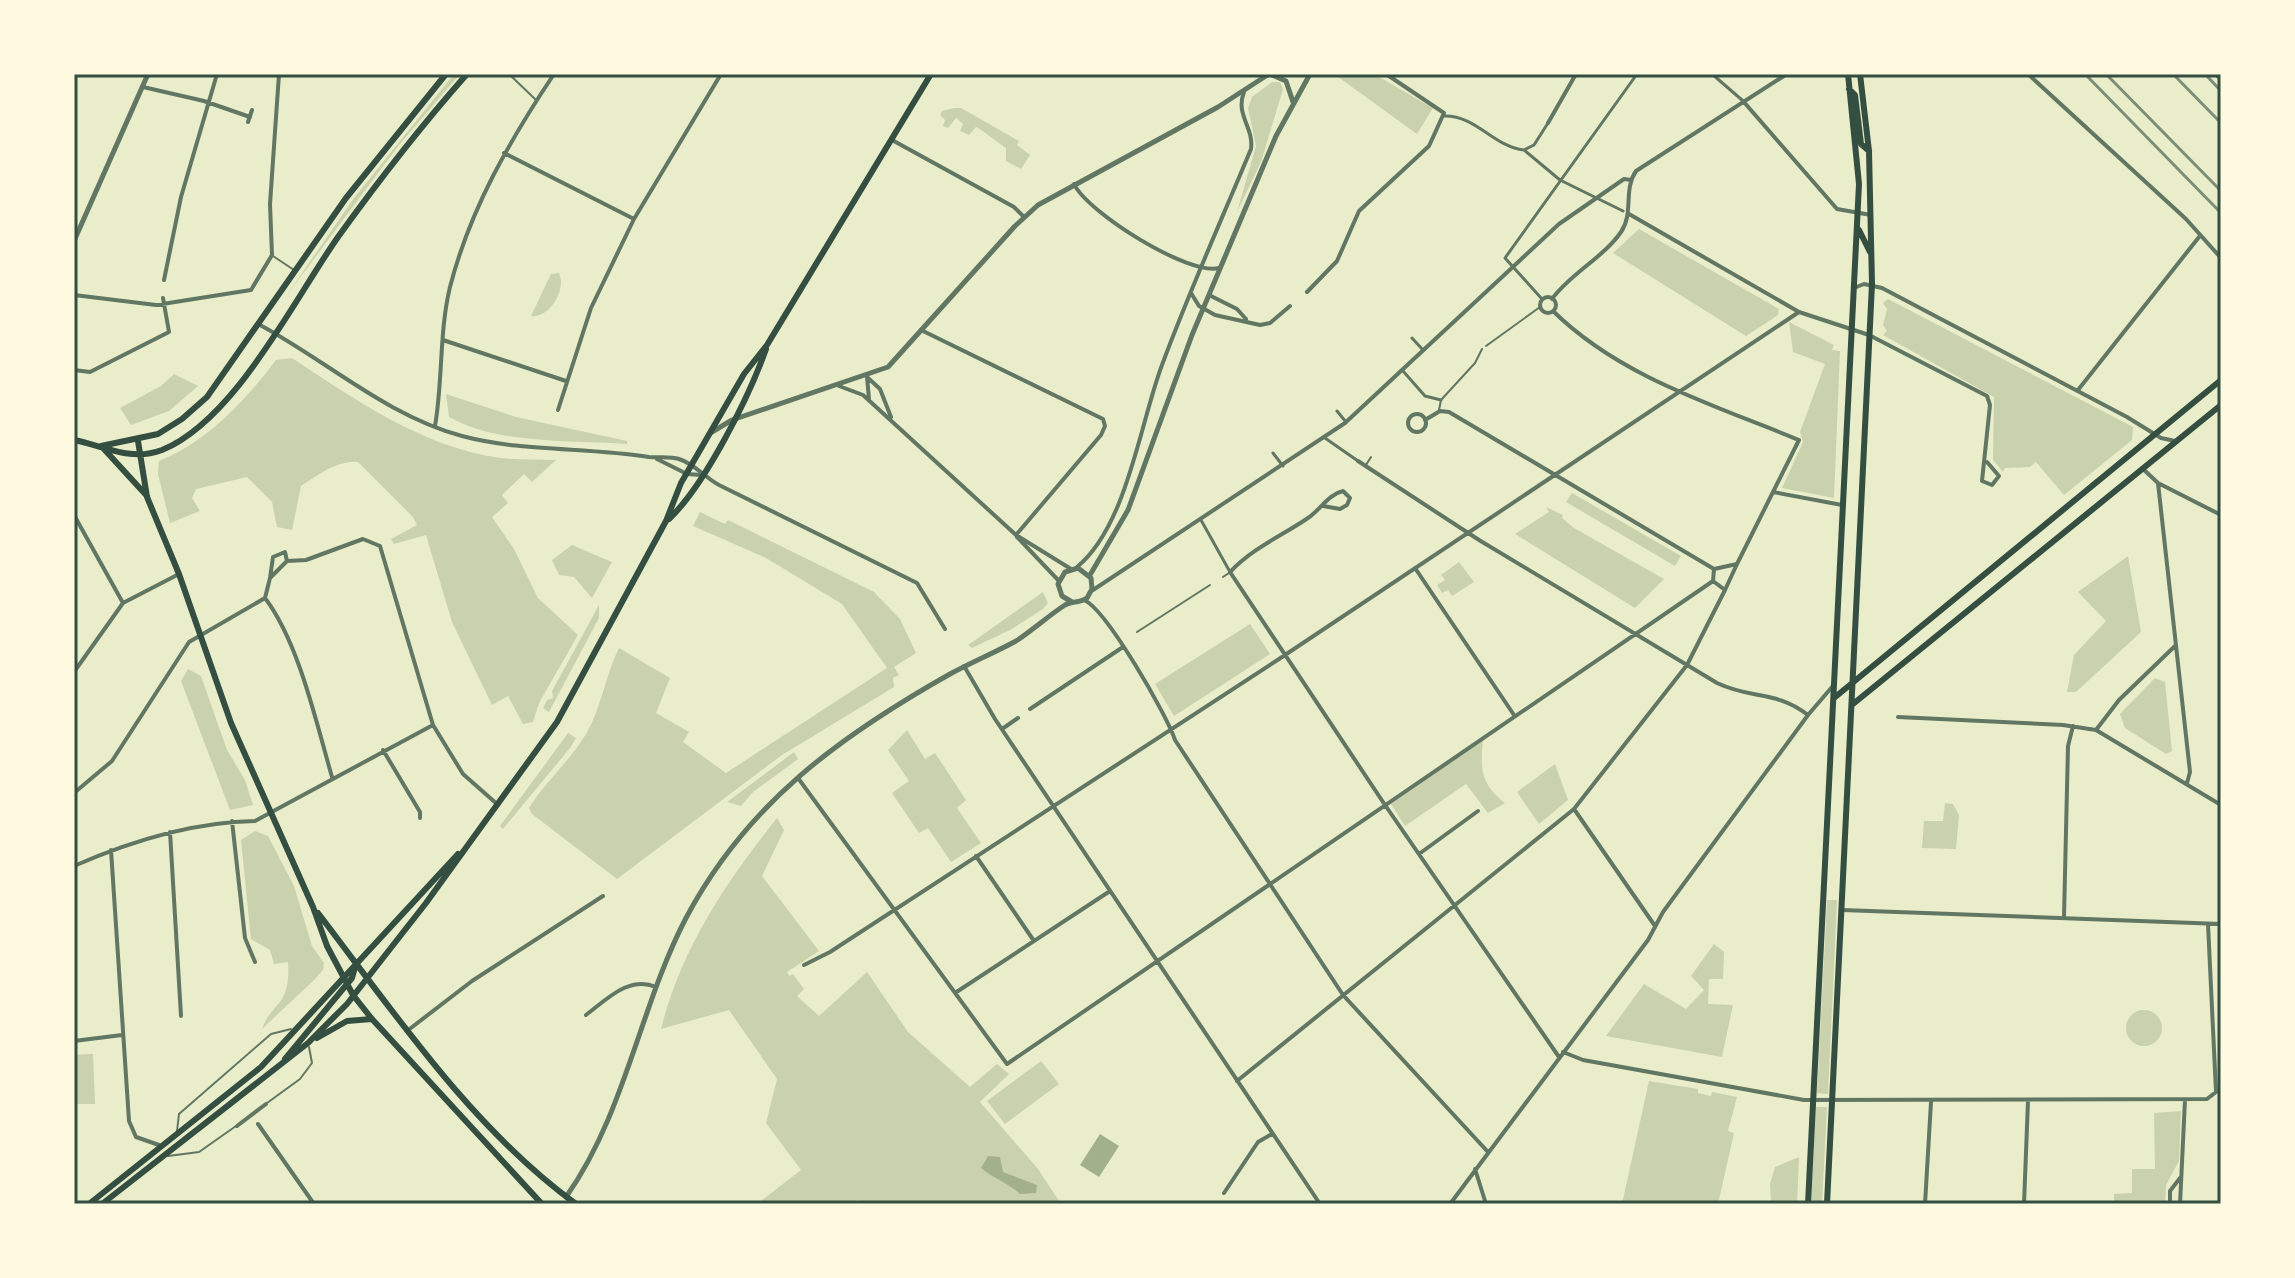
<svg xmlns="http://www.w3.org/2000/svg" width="2295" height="1278" viewBox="0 0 2295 1278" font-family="Poppins,sans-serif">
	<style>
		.green { fill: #cad2ad }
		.water { fill: #a3b18a }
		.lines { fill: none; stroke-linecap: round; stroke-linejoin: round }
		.service { stroke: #617663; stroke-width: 2 }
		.pedestrian { stroke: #617663; stroke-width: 3 }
		.minor { stroke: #617663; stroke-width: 4 }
		.tertiary { stroke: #617663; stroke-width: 5 }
		.secondary { stroke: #344e41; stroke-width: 6 }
		.tram { stroke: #7c8e77; stroke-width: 2 }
		.rail { stroke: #7c8e77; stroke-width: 3 }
		.neatline { fill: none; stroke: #344e41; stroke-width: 3 }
	</style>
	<rect width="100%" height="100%" fill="#e9edc9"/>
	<path class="green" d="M454,74H460L399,145L287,295L354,198Z
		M1334,74H1374L1433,108L1417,134Z
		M1272,82H1280L1283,89L1261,162L1237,212L1256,146L1248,108L1252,97Z
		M954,108H961L1019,141L1017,145L1030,155L1021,169L1006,161V148C997,142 985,132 976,127L969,135L960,131L963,124L956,118L948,128L943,126L945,120L940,115L942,111Z
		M1639,229L1779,309L1778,315L1746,336L1613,253Z
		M559,273C567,290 549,319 531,316L551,274Z
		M1888,299L2133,427L2132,440L2064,495L2036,462L2030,467L2005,468L2003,472L1993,460L1994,397L1883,335L1887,331L1883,325L1887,309L1883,303Z
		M1789,322L1834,345L1832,350L1840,351L1834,498L1782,488L1803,442L1800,432L1825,364L1793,352Z
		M292,358C354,399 424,448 501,458C519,460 538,459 556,460L532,482L524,474L502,495L508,503L492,517L514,549L538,598L578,635L539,703L533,722L523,724L508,696L492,705L452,622L426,535L394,544L391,539L417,525L413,517L358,462C337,460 317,476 301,486L292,530L277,527L272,502L247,477L196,489L192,498L200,511L170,523L158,474L159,461C206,443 246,400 276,360Z
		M174,374L198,386L169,411L131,425L120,408L161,386Z
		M446,394L516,417L627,441V444C571,440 499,445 449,417Z
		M1572,493L1681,556L1675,566L1566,502Z
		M1546,507L1563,515L1562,518L1574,528L1664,579L1635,608L1515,534L1549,512Z
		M700,512L725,524L728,520L874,592L900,619L916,653L894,667L899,675L893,678L894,687L782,755L617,879L532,814L529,808C545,782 570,761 586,734C602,706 605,676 619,648L670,678L656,713L689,732L683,742L726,773L887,668L842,604L766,558L693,526Z
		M572,545L612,562L592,598L574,577L559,575L552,560Z
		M2128,556L2141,632L2076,692H2067L2074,655L2106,621L2078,592Z
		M1459,562L1474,582L1452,596L1448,590L1442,593L1437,585L1445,580L1441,575Z
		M1043,592L1048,603L1043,609L1010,630L972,648L968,645Z
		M599,605V618L549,712L543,708L547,700L553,698L552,691Z
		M1250,624L1270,654L1174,716L1155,684Z
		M188,669L201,676L227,750L245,780L253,805L230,810L181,681Z
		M2155,678L2165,682L2172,751L2166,754L2125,728L2120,714Z
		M907,730L925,759L935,753L966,800L957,808L981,843L951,862L928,828L919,833L892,793L909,781L888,750Z
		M568,733L576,738L570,748L503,829L500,826Z
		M1483,740C1480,770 1481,784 1505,803L1488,813L1466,784L1405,826L1391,804Z
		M794,752L798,759L753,792L741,806L727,802Z
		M1555,764L1568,800L1539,824L1517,792Z
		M1945,803L1953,804L1959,815L1956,849L1922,848L1924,821H1943Z
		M777,818L784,830L762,876L819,951L787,972L789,976L793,974L804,989L797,996L819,1016L867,972L908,1032L970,1087L997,1064L1009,1074L980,1102L1038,1169L1061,1204H860L858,1200L847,1204H757L801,1170L766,1123L777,1079L729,1010L661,1029C681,949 726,882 777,818Z
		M255,831L268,836L294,886L312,946L324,963L323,970L315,979L262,1029C272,1001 291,1007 288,962L274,964L270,950L251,939L241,840Z
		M1827,900H1837L1828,1094L1817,1093Z
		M1714,944L1724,952L1723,979H1709L1708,1004L1733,1005L1722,1057L1606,1036L1644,984L1686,1009L1704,990L1691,976Z
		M2126 1028a18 18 0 1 1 36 0a18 18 0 1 1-36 0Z
		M93,1054L95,1104H74V1055Z
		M1041,1061L1059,1084L1005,1124L987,1101Z
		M1649,1081L1698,1089V1093L1711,1096L1712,1092L1737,1097L1728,1131L1734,1133L1718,1204H1622Z
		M1816,1107H1827L1822,1204H1811Z
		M2181,1111L2179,1161L2166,1185L2165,1204H2114V1194L2132,1193V1169H2155L2154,1113Z
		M1799,1157L1797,1204H1771L1770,1184L1775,1167Z"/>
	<path class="water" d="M1100,1134L1119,1146L1099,1177L1080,1165Z
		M988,1156L1000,1157L1003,1172L1037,1185L1036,1193L1020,1194C1008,1183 993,1178 981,1168Z"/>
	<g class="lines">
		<path class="service" d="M509,74L536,100
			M273,256L294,270
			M1486,346L1540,307
			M1439,410L1441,400L1475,363L1482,349
			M1366,465L1371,457
			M1223,577L1229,573
			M1137,632L1210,585
			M267,1103L300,1079L312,1063L309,1047
			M177,1131L179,1114L271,1034L291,1029
			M168,1156L199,1152L236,1126"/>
		<path class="pedestrian" d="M1712,74L1742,100
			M1444,116C1476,115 1494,147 1524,150
			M1524,150L1560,180L1623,211
			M1524,150L1534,145L1548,123
			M1542,299L1505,258L1637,74
			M1412,338L1423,350
			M1403,371L1425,396L1441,400
			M1337,411L1346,422
			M1325,438L1358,461
			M1273,453L1283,466
			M1201,520L1230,572"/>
		<path class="minor" d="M2028,74L2186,219L2221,258
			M143,87L204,101L250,117
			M1743,101L1837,209L1871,215
			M248,122L252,110
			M1548,123L1576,74
			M892,140L1014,207L1024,217
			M504,153L634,219
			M1074,184C1088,213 1189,276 1219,268
			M1629,214L1799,312L1869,335L1987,396L1990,405L1982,481L1992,485L1999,476L1987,462
			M164,280L181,197L217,74
			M1854,288L1864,284L1882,288L2127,417L2161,438L2175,441
			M1307,292L1337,261L1359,211L1429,146L1444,113L1386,74
			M1191,293L1199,306L1215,315L1260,325L1270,323L1290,306
			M74,295L156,305L251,290L272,255L270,204L279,74
			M1209,295L1237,309L1246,319
			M1540 305a8 8 0 1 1 16 0a8 8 0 1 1-16 0Z
			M1552,299C1571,273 1603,258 1621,232C1634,213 1623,190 1636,171L1787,74
			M1553,311C1620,377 1714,405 1799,440L1737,564
			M260,325C327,361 387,416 462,436C522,452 587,447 649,457C659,458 669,456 679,459C695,464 704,477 719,485L917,583L945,629
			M921,330L1103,419L1105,426L1101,435L1016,535
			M443,340L566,381
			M74,370L90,372L169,332L163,298
			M867,377L880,389L891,417
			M867,377L869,399
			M839,386L863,395L1016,535L1071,569
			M2078,390L2199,237
			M558,410L591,308L634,219L721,74
			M1408 423a9 9 0 1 1 18 0a9 9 0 1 1-18 0Z
			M1425,420L1440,411L1449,412L1714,569
			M435,426C443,381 439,332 450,287C470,209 510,140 554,74
			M657,459L687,474L701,475
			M1358,461L1479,540L1717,683C1753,700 1775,690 1808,715
			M2142,468L2158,483L2221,515
			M2158,483L2190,772L2187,783
			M1773,492L1842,505
			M1323,506L1340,509L1347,505L1350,498L1343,491C1329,494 1320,510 1308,518C1280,537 1254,547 1230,572L1385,805L1559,1057
			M74,515L123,603
			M1017,537L1059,581
			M287,561L306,560L363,539L380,546L433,725L463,774L497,804
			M1737,564L1725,590L1713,581L1714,569Z
			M1077,567C1127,526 1140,423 1162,365C1189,292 1221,221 1251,149C1254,127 1235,115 1244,92
			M1415,568L1514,715
			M1093,590L1345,423L1559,224L1624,179L1631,180
			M265,598C299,643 316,722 332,777
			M265,598L270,578L287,561L285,552L273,557L270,578
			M1084,600C1106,609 1167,715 1175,740L1343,995L1488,1152
			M964,666L995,719L1320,1204
			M74,672L123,603L179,574
			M1030,709L1123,647
			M1898,717L2063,725L2096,730L2221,805
			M1002,729L1018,718
			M2096,730L2119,700L2175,646
			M383,750L420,812V818
			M798,778L1007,1064L1713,581
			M74,793L112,761L189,642L265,598
			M1574,809L1655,926
			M232,821L245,938L255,962
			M170,832L181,1016
			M111,850L129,1121L136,1137L159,1145
			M1419,854L1478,811
			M976,856L1034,941
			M74,866C131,841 192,822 255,821L433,725
			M1842,910L2221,924
			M2064,917L2068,746L2073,726
			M804,965L830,952L1279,659L1799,312
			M955,993L1110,891
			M586,1015C606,1000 629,975 656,987
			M407,1031L472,981L603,896
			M74,1041L122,1035
			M1563,1052L1583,1060L1804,1100L2207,1099L2216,1092L2208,924
			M1237,1081L1574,809L1687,665L1725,590
			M258,1124L314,1204
			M237,1126L266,1104
			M1475,1169L1486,1204
			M1224,1193L1258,1142L1272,1134
			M1450,1204L1648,940L1663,912L1808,715L1832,687
			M1925,1204L1931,1102
			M2024,1204L2028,1101
			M2170,1204V1191L2180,1178
			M2180,1204L2185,1100"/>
		<path class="tertiary" d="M1270,74L1286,81L1293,102
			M74,241L148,74
			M712,432L732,420L888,367L1015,226L1038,205L1218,107L1269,74
			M1090,575L1128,510L1192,335L1276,136L1310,74
			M566,1197C625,1114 640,1006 686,918C747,803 840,736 950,674C972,662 994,653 1016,641C1033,630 1048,616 1065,605C1072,601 1080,603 1087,598L1092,589L1091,578L1078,568L1065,572L1058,584L1062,596L1072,602"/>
		<path class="secondary" d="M1849,89L1855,95L1861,144L1869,151
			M1859,230L1870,252
			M74,440C105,446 130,462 162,450C235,420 293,301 338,237C379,180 421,126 467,74
			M138,441L147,497L179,574L231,723L313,907L327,946L353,995L372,1019L542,1204
			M101,446L158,434L182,419L207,397L346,198L446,74
			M103,448L147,496
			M669,519C705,485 749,397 766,349
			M1834,698L2221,380
			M1853,704L2221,405
			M318,913C396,1015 472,1128 576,1204
			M317,1038L347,1021L372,1019
			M285,1059L352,978L356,964
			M89,1204L261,1067L458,854
			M102,1204L308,1043L347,1004L426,903L557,722L666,521L681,483L744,374L767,345L931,74
			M1808,1204L1859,184L1848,74
			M1827,1204L1872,284L1869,151L1860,74"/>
		<path class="tram" d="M2214,74L2221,81"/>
		<path class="rail" d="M2085,74L2221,213
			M2106,74L2221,191
			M2173,74L2221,123
			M2205,74L2221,91"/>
	</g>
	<rect width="2295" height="1278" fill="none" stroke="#fefae0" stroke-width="152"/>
	<rect x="76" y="76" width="2143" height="1126" class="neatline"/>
</svg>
